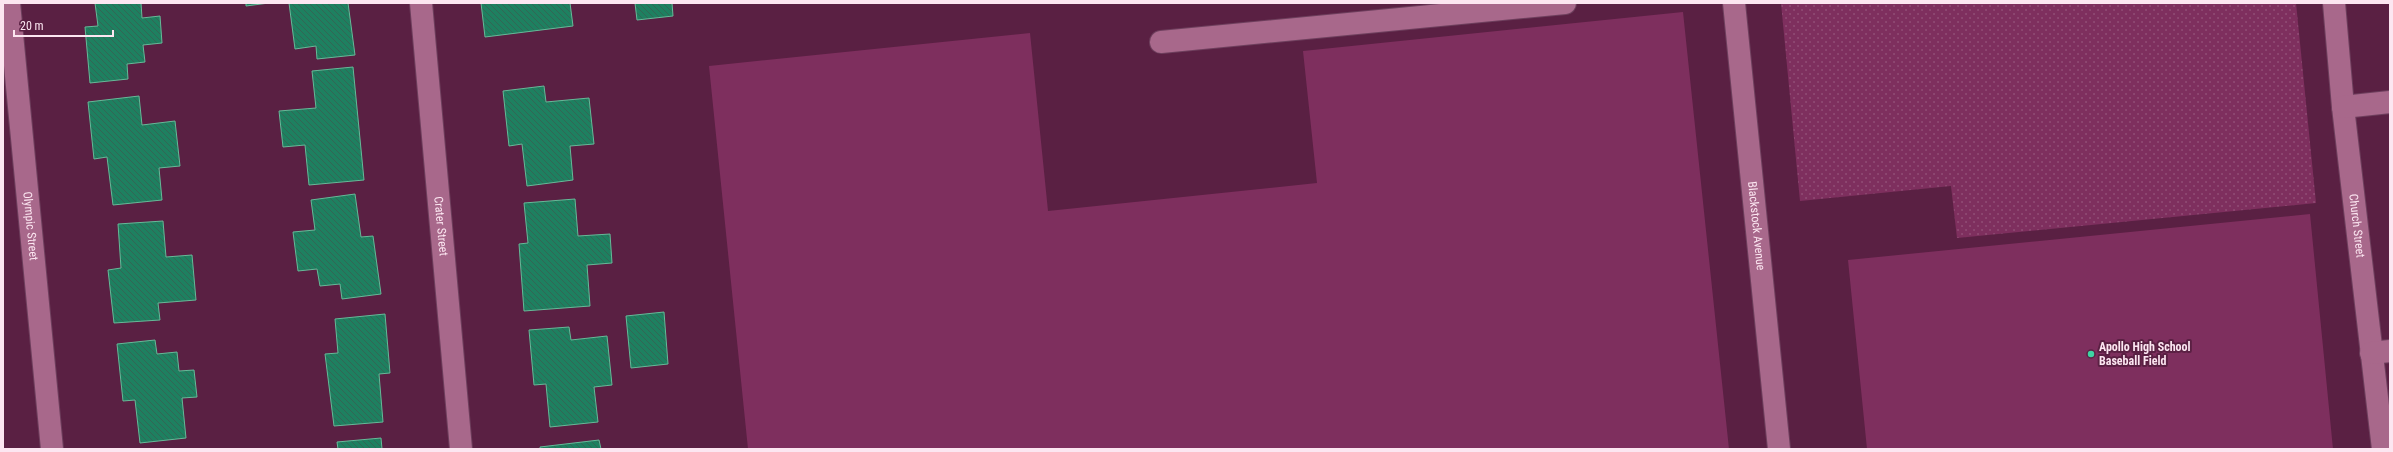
<svg xmlns="http://www.w3.org/2000/svg" width="2393" height="452" viewBox="0 0 2393 452" font-family="'Roboto Condensed',sans-serif">
	<style>
		.green { fill: #7e2f5e }
		.park { fill: url(#park-dots) }
		.building { fill: url(#building-back-hatch); stroke: #66b998 }
		.lines { fill: none; stroke-linecap: round; stroke-linejoin: round }
		.minor-casing { stroke: #6e3f5d; stroke-width: 24 }
		.minor { stroke: #a8688b; stroke-width: 22 }
		.poi-dot { fill: #3ed4a3; stroke: #5a2043; stroke-width: 1.5 }
		.labels { text-anchor: middle; stroke-width: 4; stroke-linejoin: round; paint-order: stroke }
		.street-label { font-size: 12px; fill: #fce6f1; stroke: #5a2043 }
		.poi-label { font-size: 12px; font-weight: bold; fill: #fce6f1; stroke: #5a2043; text-anchor: start }
	</style>
	<defs>
		<pattern id="park-dots" width="8" height="8" patternUnits="userSpaceOnUse"><rect width="8" height="8" fill="#7e2f5e"/><path d="M2 2h.1M6 6h.1" fill="none" stroke="#914d76" stroke-width="1.8" stroke-linecap="round"/></pattern>
		<pattern id="building-back-hatch" width="6" height="6" patternUnits="userSpaceOnUse"><rect width="6" height="6" fill="#1e8060"/><path d="M-1 5l2 2M0 0l6 6M5-1l2 2" fill="none" stroke="#336555"/></pattern>
	</defs>
	<rect width="100%" height="100%" fill="#5a2043"/>
	<path class="green" d="M1683,12L1729,449H748L709,66L1030,33L1048,211L1317,183L1303,51Z
		M2310,214L2333,449H1867L1848,260Z"/>
	<path class="park" d="M1781,3H2296L2316,203L1957,238L1951,186L1800,201Z"/>
	<path class="building" d="M95,3H141L142,18L160,16L162,43L143,45L145,62L127,64L128,79L90,83L85,27L98,26Z
		M246,3H269L246,6Z
		M289,3H348L355,55L317,59L316,46L295,49Z
		M481,3H570L573,26L485,37Z
		M635,3H672L673,16L637,20Z
		M353,67L364,180L309,185L305,145L283,147L279,111L316,108L312,71Z
		M544,86L546,102L589,98L594,144L570,146L573,180L527,186L522,144L509,146L503,91Z
		M139,96L142,125L175,121L180,166L159,168L162,200L113,205L107,157L94,159L88,102Z
		M355,194L361,237L373,236L381,294L342,299L340,284L320,286L317,269L298,271L293,232L315,230L311,200Z
		M575,199L578,236L610,234L612,263L587,265L590,306L524,311L519,244L528,243L524,203Z
		M163,221L166,257L192,255L196,300L158,303L160,320L114,323L108,270L121,268L118,224Z
		M664,312L668,364L631,368L626,316Z
		M385,314L390,373L379,374L383,422L334,426L325,354L338,353L335,319Z
		M569,327L571,340L607,336L612,385L594,387L598,422L550,427L546,384L534,385L529,330Z
		M155,340L157,354L177,352L179,371L194,370L197,397L182,398L186,438L140,443L135,400L123,401L117,344Z
		M381,438L382,449H338L337,442Z
		M599,440L601,449H540V447Z"/>
	<g class="lines">
		<defs>
			<g id="minor">
				<path id="s1" d="M9,3L52,449"/>
				<path id="s2" d="M421,3L461,449"/>
				<path id="s3" d="M1734,3L1779,449"/>
				<path id="s4" d="M2334,3L2343,107L2383,449"/>
				<path d="M1161,42L1565,3"/>
				<path d="M2343,107L2390,102"/>
				<path d="M2371,353L2390,351"/>
			</g>
		</defs>
		<use href="#minor" class="minor-casing"/>
		<use href="#minor" class="minor"/>
	</g>
	<circle class="poi-dot" cx="2091" cy="354" r="4"/>
	<g class="labels">
		<g class="street-label">
			<text dy="4" stroke="none"><textPath href="#s1" startOffset="224">Olympic Street</textPath></text>
			<text dy="4" stroke="none"><textPath href="#s2" startOffset="224">Crater Street</textPath></text>
			<text dy="4" stroke="none"><textPath href="#s3" startOffset="224">Blackstock Avenue</textPath></text>
			<text dy="4" stroke="none"><textPath href="#s4" startOffset="224">Church Street</textPath></text>
		</g>
		<g class="poi-label">
			<text x="2099" y="351">Apollo High School<tspan x="2099" dy="14">Baseball Field</tspan></text>
		</g>
	</g>
	<rect width="2393" height="452" fill="none" stroke="#fce6f1" stroke-width="8"/>
	<path d="M14 30v6h99v-6" fill="none" stroke="#fce6f1" stroke-width="2"/>
	<text x="20" y="30" font-size="12" fill="#fce6f1" stroke="#5a2043" stroke-width="3" paint-order="stroke">20 m</text>
</svg>
